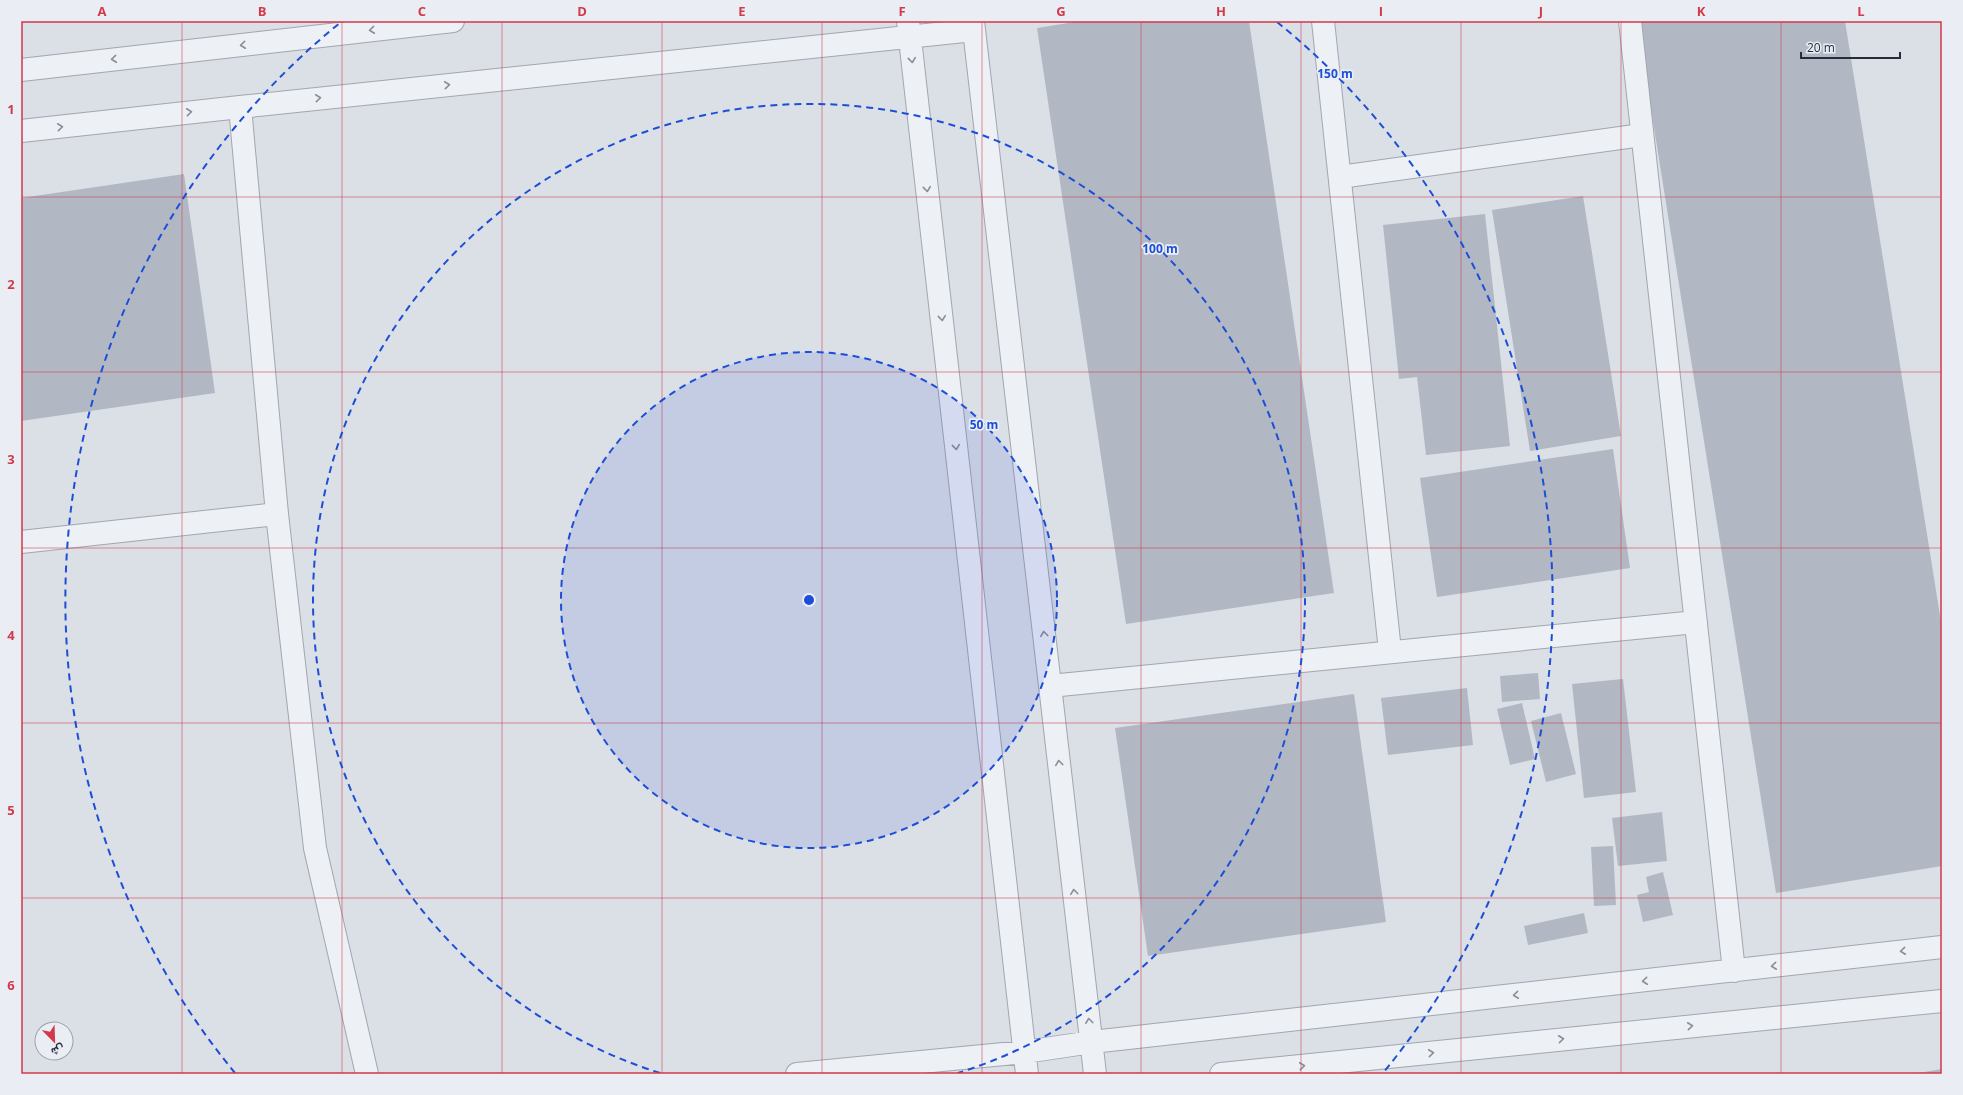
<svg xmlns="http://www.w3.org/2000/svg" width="1963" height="1095" viewBox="0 0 1963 1095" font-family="'Open Sans',Vazirmatn,sans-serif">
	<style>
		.building { fill: #b2b8c3 }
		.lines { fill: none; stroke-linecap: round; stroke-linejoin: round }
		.minor-casing { stroke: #a1a6b0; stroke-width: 24 }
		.minor { stroke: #edf0f4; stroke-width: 22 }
		.oneway { stroke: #898e98 }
		.grid { fill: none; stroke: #d23949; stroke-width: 1; stroke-opacity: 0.55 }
		.ring { fill: none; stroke: #1d4ed8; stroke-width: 2; stroke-dasharray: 7 5 }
		.centre { fill: #1d4ed8; stroke: #eaeef4; stroke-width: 2 }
		.ring-label { font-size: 12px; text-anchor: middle; font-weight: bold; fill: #1d4ed8; stroke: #eaeef4; stroke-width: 3.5; stroke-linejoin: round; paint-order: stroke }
		.neatline { fill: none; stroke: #d23949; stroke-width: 1.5 }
		.grid-label { font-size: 13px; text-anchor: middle; font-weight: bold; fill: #d23949 }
	</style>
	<rect width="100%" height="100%" fill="#dbdfe6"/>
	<path class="building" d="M1081,21H1249L1334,593L1126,624L1037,28Z
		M1637,21H1845L1942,628V866L1776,893Z
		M184,174L215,393L21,421V198Z
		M1583,196L1621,436L1530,451L1492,210Z
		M1485,214L1510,446L1426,455L1417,377L1399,379L1383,225Z
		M1613,449L1630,568L1437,597L1420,478Z
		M1538,673L1540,699L1502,702L1500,676Z
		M1623,679L1636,792L1584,798L1572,684Z
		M1467,688L1473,745L1388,755L1381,698Z
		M1354,694L1386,922L1148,956L1115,728Z
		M1522,703L1535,759L1510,765L1497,709Z
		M1561,713L1576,774L1546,782L1531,721Z
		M1662,812L1667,861L1618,866L1612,818Z
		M1613,846L1616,905L1594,906L1591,847Z
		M1663,872L1673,915L1643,922L1637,895L1649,892L1646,877Z
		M1584,913L1588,933L1528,945L1524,926Z
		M1942,1069V1074H1918V1073Z"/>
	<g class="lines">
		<defs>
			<path id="minor" d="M908,21L1027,1074
				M973,21L1095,1074
				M1323,21L1390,651
				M1630,21L1734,971
				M21,70L453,21
				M240,107L277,514L315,848L367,1074
				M21,131L240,107L974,30
				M1340,177L1642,135
				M21,542L277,514
				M1050,686L1696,622
				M797,1074L1025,1052L1092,1042L1942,947
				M1221,1074L1942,1001"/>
		</defs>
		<use href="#minor" class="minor-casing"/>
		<use href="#minor" class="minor"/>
	</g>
	<defs><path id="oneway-chevron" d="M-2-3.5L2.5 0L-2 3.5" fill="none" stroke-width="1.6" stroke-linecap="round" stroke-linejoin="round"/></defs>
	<g class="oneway">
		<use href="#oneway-chevron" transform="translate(372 30) rotate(174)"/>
		<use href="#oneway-chevron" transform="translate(243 45) rotate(174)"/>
		<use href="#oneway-chevron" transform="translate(114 59) rotate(174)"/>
		<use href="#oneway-chevron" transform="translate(912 60) rotate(84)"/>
		<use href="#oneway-chevron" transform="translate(447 85) rotate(-6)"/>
		<use href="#oneway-chevron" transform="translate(318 98) rotate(-6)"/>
		<use href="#oneway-chevron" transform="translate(189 112) rotate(-6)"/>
		<use href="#oneway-chevron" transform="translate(60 127) rotate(-6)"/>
		<use href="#oneway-chevron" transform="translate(927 189) rotate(84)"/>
		<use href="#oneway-chevron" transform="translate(942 318) rotate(84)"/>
		<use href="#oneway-chevron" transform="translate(956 447) rotate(84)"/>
		<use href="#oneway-chevron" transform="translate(1044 634) rotate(-97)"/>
		<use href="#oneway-chevron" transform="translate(1059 763) rotate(-97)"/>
		<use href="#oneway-chevron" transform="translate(1074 892) rotate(-97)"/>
		<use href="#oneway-chevron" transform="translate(1903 951) rotate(174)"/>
		<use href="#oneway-chevron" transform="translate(1774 966) rotate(174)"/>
		<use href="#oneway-chevron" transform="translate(1645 981) rotate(174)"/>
		<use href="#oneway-chevron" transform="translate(1516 995) rotate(174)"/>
		<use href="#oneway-chevron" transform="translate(1089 1021) rotate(-97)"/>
		<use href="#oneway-chevron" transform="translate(1690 1026) rotate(-6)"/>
		<use href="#oneway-chevron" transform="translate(1561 1039) rotate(-6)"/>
		<use href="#oneway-chevron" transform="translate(1431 1053) rotate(-6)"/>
		<use href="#oneway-chevron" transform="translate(1302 1066) rotate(-6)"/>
	</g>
	<path class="grid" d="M182,21V1074M342,21V1074M502,21V1074M662,21V1074M822,21V1074M982,21V1074M1141,21V1074M1301,21V1074M1461,21V1074M1621,21V1074M1781,21V1074M21,197H1942M21,372H1942M21,548H1942M21,723H1942M21,898H1942"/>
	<circle cx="809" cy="600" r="248" fill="#1d4ed8" fill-opacity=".12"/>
	<g class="ring">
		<circle cx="809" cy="600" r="248"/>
		<path d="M660 1073A496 496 0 1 1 958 1073"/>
		<path d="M235 1073A744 744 0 0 1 341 22M1277 22A744 744 0 0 1 1383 1073"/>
	</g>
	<circle cx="809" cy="600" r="6" class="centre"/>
	<g class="ring-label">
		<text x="1335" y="78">150 m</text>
		<text x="1160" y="253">100 m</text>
		<text x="984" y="429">50 m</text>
	</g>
	<rect width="1963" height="1095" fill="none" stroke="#eaeef4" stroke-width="44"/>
	<g transform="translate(54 1041) rotate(157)"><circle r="19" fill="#eaeef4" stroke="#9ba0aa"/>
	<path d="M0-3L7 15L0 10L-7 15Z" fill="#d23949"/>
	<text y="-6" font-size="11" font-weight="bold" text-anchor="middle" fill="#252c3c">ش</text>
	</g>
	<path d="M1801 52v6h99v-6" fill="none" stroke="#252c3c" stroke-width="2"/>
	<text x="1807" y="52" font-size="12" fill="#252c3c" stroke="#eaeef4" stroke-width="3" paint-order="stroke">20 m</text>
	<rect x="22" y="22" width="1919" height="1051" class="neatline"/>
	<g class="grid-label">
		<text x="102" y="16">A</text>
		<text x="262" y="16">B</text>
		<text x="422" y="16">C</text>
		<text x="582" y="16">D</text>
		<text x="742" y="16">E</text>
		<text x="902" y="16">F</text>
		<text x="1061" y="16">G</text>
		<text x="1221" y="16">H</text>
		<text x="1381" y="16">I</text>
		<text x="1541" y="16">J</text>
		<text x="1701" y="16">K</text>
		<text x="1861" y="16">L</text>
		<text x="11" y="114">1</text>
		<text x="11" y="289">2</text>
		<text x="11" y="464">3</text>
		<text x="11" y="640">4</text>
		<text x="11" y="815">5</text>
		<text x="11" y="990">6</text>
	</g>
</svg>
